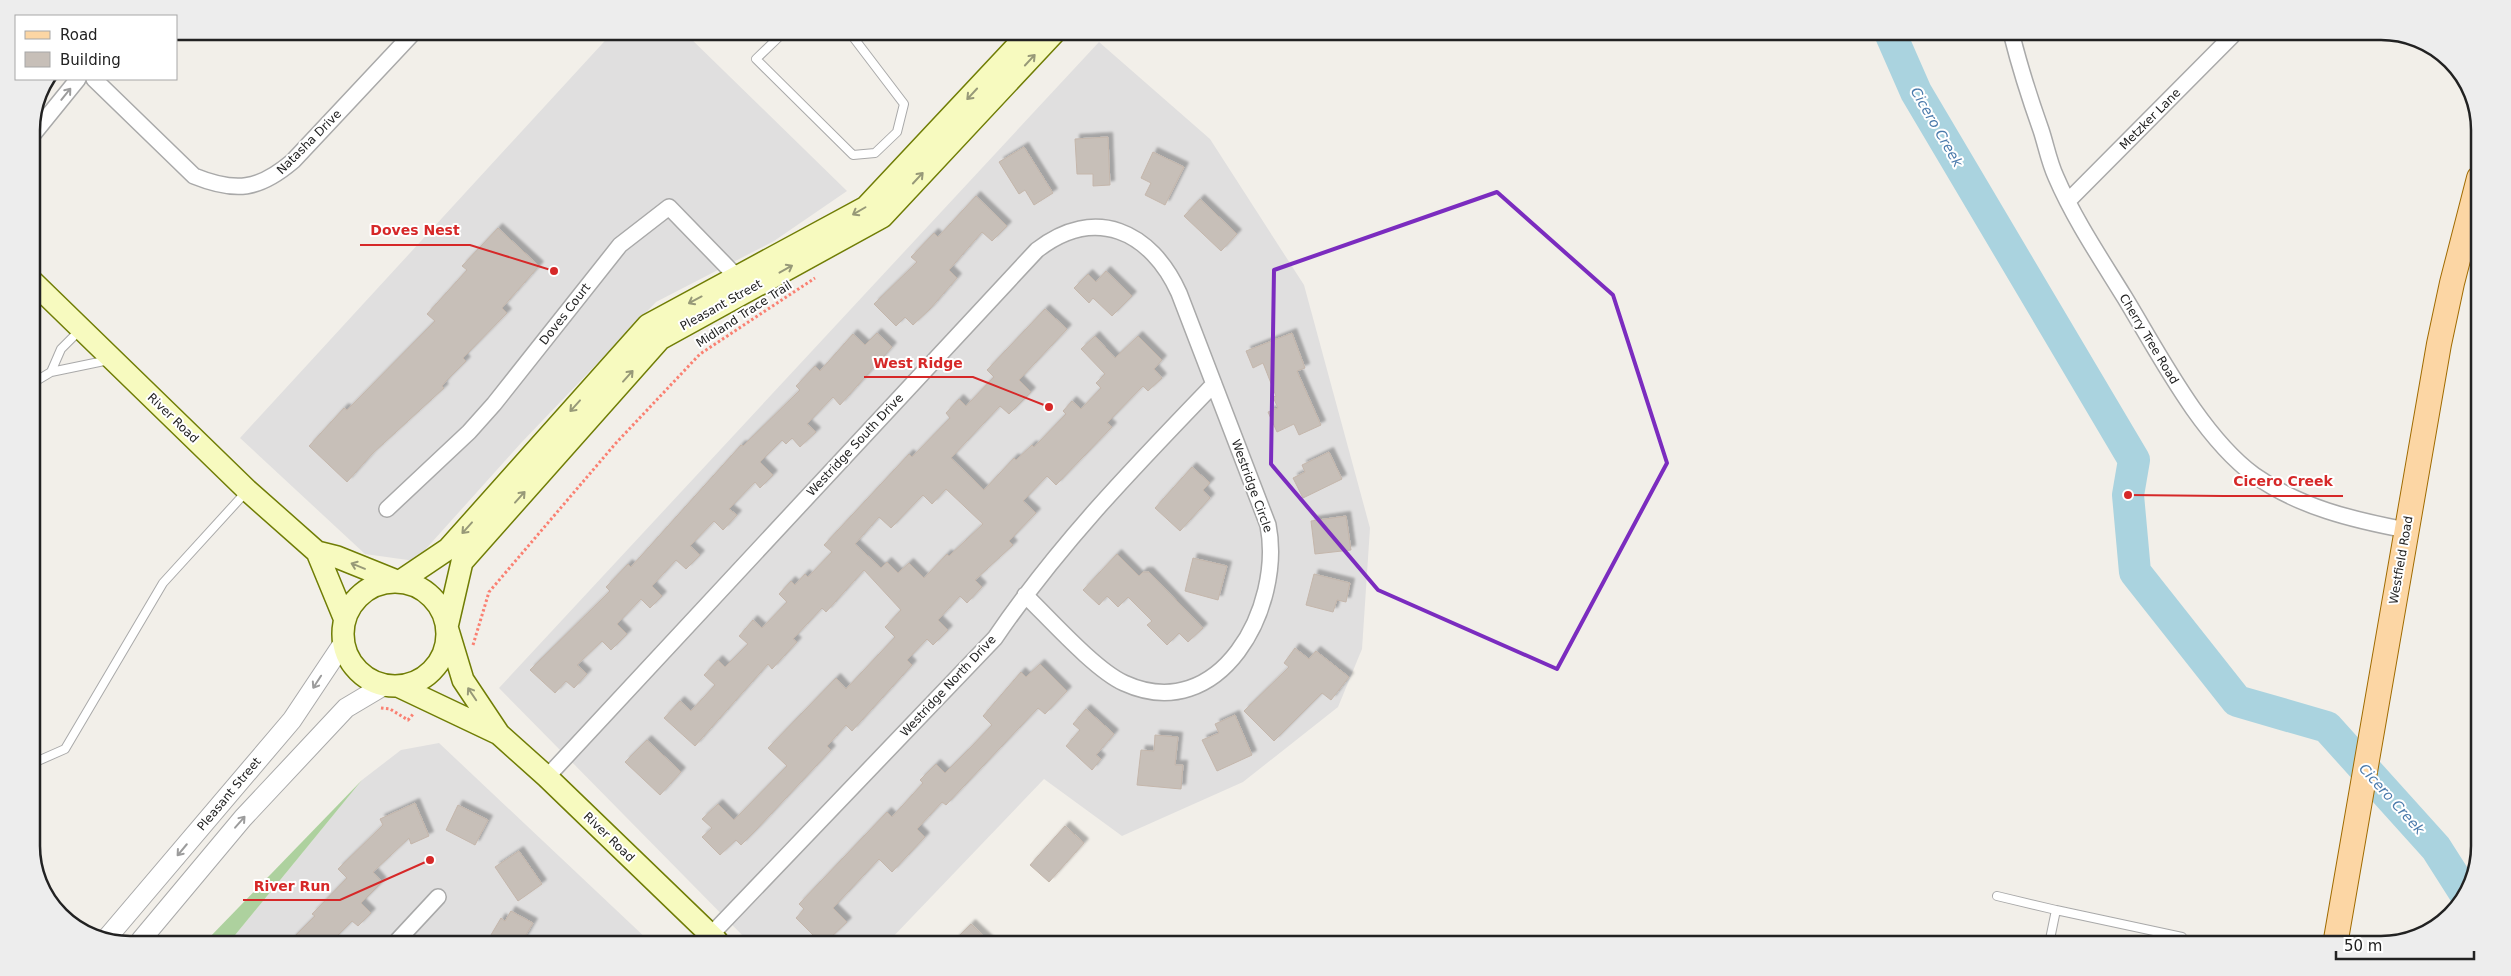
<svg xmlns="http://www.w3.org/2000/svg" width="2511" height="976" viewBox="0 0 2511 976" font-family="'DejaVu Sans',sans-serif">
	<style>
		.residential { fill: #e0dfdf }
		.forest { fill: #add19e }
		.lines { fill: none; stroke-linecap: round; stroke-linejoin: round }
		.river { stroke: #aad3df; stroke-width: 32 }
		.building { fill: #c7bfb8; stroke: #c4b6ab; fill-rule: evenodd; filter: url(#shadow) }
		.service-casing { stroke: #a9a9a9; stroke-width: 10 }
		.minor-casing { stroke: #a9a9a9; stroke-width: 18 }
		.tertiary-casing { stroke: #a9a9a9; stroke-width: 21 }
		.secondary-casing { stroke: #707d05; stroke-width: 24 }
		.primary-casing { stroke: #a06b00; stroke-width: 26 }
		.path { stroke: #fa8072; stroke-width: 3; stroke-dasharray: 2.5 2.5; stroke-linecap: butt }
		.service { stroke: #fff; stroke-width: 8 }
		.minor { stroke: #fff; stroke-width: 15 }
		.tertiary { stroke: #fff; stroke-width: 19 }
		.secondary { stroke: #f7fabf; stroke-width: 21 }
		.primary { stroke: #fcd6a4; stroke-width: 24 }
		.oneway { stroke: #979978 }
		.oneway2 { stroke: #9c9c9c }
		.marked { fill: none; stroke: #7b2cbf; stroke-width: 4; stroke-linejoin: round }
		.labels { text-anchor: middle; stroke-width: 4; stroke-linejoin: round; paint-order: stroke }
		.street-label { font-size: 12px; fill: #222; stroke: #fff }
		.water-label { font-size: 14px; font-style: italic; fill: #4a7aab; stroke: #fff }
		.rim { fill: none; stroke: #222; stroke-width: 2.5 }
		.leader { fill: none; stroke: #d62828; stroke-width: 2 }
		.callout-dot { fill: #d62828; stroke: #fff; stroke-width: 2 }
		.callout-label { font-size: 14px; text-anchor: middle; font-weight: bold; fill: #d62828; stroke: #fff; stroke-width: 4; stroke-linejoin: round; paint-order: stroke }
	</style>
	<defs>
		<filter id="shadow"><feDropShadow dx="4.5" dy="-4.5" stdDeviation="1" flood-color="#0004"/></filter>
	</defs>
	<rect width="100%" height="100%" fill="#f2efe9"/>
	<path class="residential" d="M613,32L685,33L847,191L774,241L656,302L521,443L415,561L365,554L240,438Z
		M1099,42L1210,139L1304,285L1370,528L1362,649L1338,707L1243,782L1122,836L1044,779L889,941H748L499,688Z
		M439,743L649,941L231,940L362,780L401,750Z"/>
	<path class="forest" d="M362,780L231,940H207Z"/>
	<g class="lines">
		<path class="river" d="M1891,35L1916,92L2134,460L2128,495L2135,572L2237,701L2327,727L2436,848L2464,892"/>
	</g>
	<path class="building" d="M1108,137L1110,185L1093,186V174H1077L1075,139Z
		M1024,147L1053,193L1034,205L1025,190L1019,194L999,162Z
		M1153,152L1184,167L1165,205L1145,195L1151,183L1141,178Z
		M976,196L1007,226L992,241L982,232L949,270L957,278L930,309L913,325L905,317L896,326L874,304L917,262L911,257L934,233L938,237Z
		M1200,199L1237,234L1221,251L1184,216Z
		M498,228L539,266L502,308L507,313L463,358L466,361L446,381L442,386L444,388L372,454L347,482L309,446L344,408L347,410L435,321L427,314L467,270L462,266Z
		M1106,271L1132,296L1112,316L1093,298L1089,303L1074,288L1088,274L1096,282Z
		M1045,309L1067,329L1019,380L1031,392L1009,414L1000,406L951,458L984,490L1014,458L1016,460L1032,445L1034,447L1066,414L1063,411L1072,401L1081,409L1101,388L1096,383L1105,374L1081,349L1095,336L1115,358L1138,336L1162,360L1154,369L1162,378L1148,391L1143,386L1107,423L1112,427L1056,485L1047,476L1023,501L1036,513L1009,541L1013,545L975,580L982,587L967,603L960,596L938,620L948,630L933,645L927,639L907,660L912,665L852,731L846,725L827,746L831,750L756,830L741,845L736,840L720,855L702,837L712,828L702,819L718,804L734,820L787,766L768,748L836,678L846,689L895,637L885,627L901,610L864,570L826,612L822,608L793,639L797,642L772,669L768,664L695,746L664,718L680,701L691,711L715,685L704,675L718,660L725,667L748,644L739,636L753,620L762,628L787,602L779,594L791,581L795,585L805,574L808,577L832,552L824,545L909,454L912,457L950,418L946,413L959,399L966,406L994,377L987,370ZM946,489L983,524L949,556L947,554L924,578L909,563L898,573L887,562L881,568L855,544L879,517L891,528L923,495L932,504Z
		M877,333L892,347L840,405L833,397L807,424L816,432L800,447L792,438L786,444L782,440L760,462L773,475L760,488L755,482L729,509L737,515L723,530L714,521L690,546L700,555L686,569L676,560L652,586L662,596L650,608L641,599L617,624L627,634L611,650L602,641L577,665L587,674L574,688L566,681L555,693L530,670L610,591L606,587L628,564L631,567L741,445L743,446L800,390L796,386L815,366L820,371L853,334L865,345Z
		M1292,333L1305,368L1297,371L1321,425L1299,435L1294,424L1277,432L1268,412L1278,408L1273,397L1276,396L1263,363L1253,368L1246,351Z
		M1329,452L1342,479L1303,498L1293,478L1305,472L1302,465Z
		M1192,467L1210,483L1203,490L1210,498L1180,531L1155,508Z
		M1346,516L1351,550L1315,554L1311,521Z
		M1117,554L1139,576L1143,572H1149L1203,628L1188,642L1179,633L1167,645L1147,625L1152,621L1128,597L1118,607L1107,596L1099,605L1083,590Z
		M1193,558L1227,566L1218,600L1185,591Z
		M1314,574L1350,583L1346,602L1337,600L1333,612L1306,605Z
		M1295,648L1309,659L1316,651L1349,677L1331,700L1322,693L1274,741L1244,711L1289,667L1284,663Z
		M1040,664L1067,691L1045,714L1038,708L946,805L942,802L917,829L925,837L892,872L879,859L833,908L847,922L827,941H819L796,918L804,909L799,904L887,812L892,817L923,783L920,780L936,764L945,773L969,749L992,725L983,716L1021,672L1026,677Z
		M1086,709L1114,734L1096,755L1101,759L1092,770L1066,746L1080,730L1073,724Z
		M1235,715L1252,755L1217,771L1202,740L1219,733L1215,724Z
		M1155,735L1178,737L1175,765H1183L1181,789L1137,785L1141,750L1154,751Z
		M647,740L681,772L660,795L625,762Z
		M415,803L429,836L411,844L409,838L373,872L382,882L361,903L371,913L358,926L352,921L333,940H291L315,916L312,914L347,878L338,869L383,825L380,819Z
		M458,805L488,820L475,845L446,830Z
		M1065,826L1084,843L1049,882L1030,865Z
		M519,851L542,884L518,901L495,867Z
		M511,911L533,923L523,940H488L501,918L505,921Z
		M971,924L990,942L954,941Z"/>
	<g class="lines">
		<defs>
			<path id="service" d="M783,33L756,59L853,155L875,153L897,132L904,104L850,33
				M51,372L61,349L80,330
				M31,384L51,372L109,360
				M31,764L65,749L163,583L246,492
				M1997,896L2056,910L2049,944
				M2056,910L2182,937"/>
			<path id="minor" d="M2012,36C2020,68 2030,99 2041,130C2046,145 2049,162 2056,177C2074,219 2101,259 2125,298C2159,354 2201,436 2254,475C2299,507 2353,520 2406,530
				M94,79L194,176C236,193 259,190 293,161L414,32
				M31,137L78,79
				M2068,201L2232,36
				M387,509L469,432L494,404L620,245L669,207L738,278L741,284
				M547,777L1037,250C1095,205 1151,231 1179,293L1268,525C1284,607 1220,727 1124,683C1095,670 1049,618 1025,595
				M398,940L438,897
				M705,941L995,638C1059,544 1135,466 1214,384"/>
			<path id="tertiary" d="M106,939L292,720L344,642
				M141,940L243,818L346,708L383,686"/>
			<path id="secondary" d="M31,280L247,490L317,552L345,620
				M317,552L337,557L399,582L448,549L648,325L866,207L1029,33
				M343 634a52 52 0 1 1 104 0a52 52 0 1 1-104 0Z
				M400,687L499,734
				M717,941L547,777L499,734L463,680L447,627L462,562L660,339L882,217L1054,33"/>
			<path id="primary" d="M2335,945L2439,344L2452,283L2479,178"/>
		</defs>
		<use href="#service" class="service-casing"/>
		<use href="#minor" class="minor-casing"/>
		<use href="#tertiary" class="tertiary-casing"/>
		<use href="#secondary" class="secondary-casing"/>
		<use href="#primary" class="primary-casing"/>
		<path class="path" d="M1073,39L1079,33
			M473,645L489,592L616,443L700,354L815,278
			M381,708L390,709L408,720L414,713"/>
		<use href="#service" class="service"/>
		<use href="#minor" class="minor"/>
		<use href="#tertiary" class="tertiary"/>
		<use href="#secondary" class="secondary"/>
		<use href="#primary" class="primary"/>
	</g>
	<defs><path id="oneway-shaft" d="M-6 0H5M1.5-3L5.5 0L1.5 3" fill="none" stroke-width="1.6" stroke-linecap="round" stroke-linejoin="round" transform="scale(1.25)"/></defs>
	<g class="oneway">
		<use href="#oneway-shaft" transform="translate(1030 60) rotate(-47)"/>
		<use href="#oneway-shaft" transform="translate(972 94) rotate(133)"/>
		<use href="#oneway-shaft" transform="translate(918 178) rotate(-47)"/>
		<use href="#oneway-shaft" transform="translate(859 211) rotate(150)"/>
		<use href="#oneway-shaft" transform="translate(786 269) rotate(-29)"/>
		<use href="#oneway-shaft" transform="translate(695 300) rotate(152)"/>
		<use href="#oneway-shaft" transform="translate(628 376) rotate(-48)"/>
		<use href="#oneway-shaft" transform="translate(575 406) rotate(132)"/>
		<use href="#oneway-shaft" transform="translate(520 497) rotate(-48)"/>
		<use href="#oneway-shaft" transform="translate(467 528) rotate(132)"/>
		<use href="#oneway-shaft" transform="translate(358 566) rotate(-158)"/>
		<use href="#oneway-shaft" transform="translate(472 694) rotate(-124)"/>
	</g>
	<g class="oneway2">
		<use href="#oneway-shaft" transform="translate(66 94) rotate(-51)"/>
		<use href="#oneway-shaft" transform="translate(317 682) rotate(123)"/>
		<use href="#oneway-shaft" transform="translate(240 822) rotate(-49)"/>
		<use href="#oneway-shaft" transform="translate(182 850) rotate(130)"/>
	</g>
	<path class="marked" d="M1497,192L1613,295L1667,463L1557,669L1378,590L1271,464L1274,270Z"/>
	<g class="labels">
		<g class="street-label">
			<text transform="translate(2150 119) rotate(-45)" y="4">Metzker Lane</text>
			<text transform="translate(309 142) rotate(-45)" y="4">Natasha Drive</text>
			<text transform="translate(721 305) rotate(-29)" y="4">Pleasant Street</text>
			<text transform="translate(565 314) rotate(-52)" y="4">Doves Court</text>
			<text transform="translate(744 314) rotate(-33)" y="4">Midland Trace Trail</text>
			<text transform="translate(2149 339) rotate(59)" y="4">Cherry Tree Road</text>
			<text transform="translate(173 418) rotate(44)" y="4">River Road</text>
			<text transform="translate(855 445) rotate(-47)" y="4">Westridge South Drive</text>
			<text transform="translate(1252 486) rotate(70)" y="4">Westridge Circle</text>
			<text transform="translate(2401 560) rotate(-80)" y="4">Westfield Road</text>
			<text transform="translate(948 686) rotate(-47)" y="4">Westridge North Drive</text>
			<text transform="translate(229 794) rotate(-50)" y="4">Pleasant Street</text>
			<text transform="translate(609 837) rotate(44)" y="4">River Road</text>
		</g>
		<g class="water-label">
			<text transform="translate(1937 127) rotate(60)" y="5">Cicero Creek</text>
			<text transform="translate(2392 799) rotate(48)" y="5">Cicero Creek</text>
		</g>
	</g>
	<path d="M0 0H2511V976H0ZM130 40H2381A90 90 0 0 1 2471 130V846A90 90 0 0 1 2381 936H130A90 90 0 0 1 40 846V130A90 90 0 0 1 130 40Z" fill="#ededed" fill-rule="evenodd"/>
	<path class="rim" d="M130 40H2381A90 90 0 0 1 2471 130V846A90 90 0 0 1 2381 936H130A90 90 0 0 1 40 846V130A90 90 0 0 1 130 40Z"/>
	<path class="leader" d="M554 271L470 245H360M1049 407L973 377H864M2128 495L2223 496H2343M430 860L340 900H243"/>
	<g class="callout-dot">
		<circle cx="554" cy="271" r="5"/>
		<circle cx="1049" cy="407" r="5"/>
		<circle cx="2128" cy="495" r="5"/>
		<circle cx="430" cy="860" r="5"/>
	</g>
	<g class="callout-label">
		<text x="415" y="235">Doves Nest</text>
		<text x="918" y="368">West Ridge</text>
		<text x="2283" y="486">Cicero Creek</text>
		<text x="292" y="891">River Run</text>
	</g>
	<rect x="15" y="15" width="162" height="65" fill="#ffffff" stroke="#a7a7a7"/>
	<rect x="25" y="31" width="25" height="8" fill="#fcd6a4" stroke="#a7a7a7"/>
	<text x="60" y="40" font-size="15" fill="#222222">Road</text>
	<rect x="25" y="52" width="25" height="15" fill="#c7bfb8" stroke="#a7a7a7"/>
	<text x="60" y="65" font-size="15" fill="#222222">Building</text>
	<path d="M2336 951v8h138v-8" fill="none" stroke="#222222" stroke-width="2.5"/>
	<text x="2344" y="951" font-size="15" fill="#222222" stroke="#ffffff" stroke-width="4" paint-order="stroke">50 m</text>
</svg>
